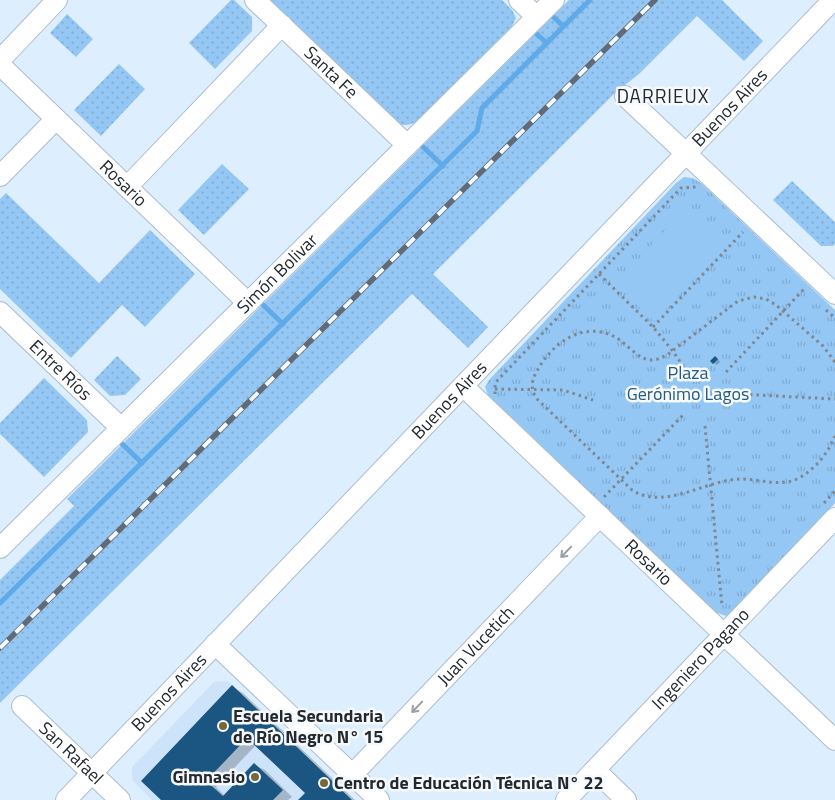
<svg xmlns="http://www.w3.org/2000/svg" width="835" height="800" viewBox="0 0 835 800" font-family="'Titillium Web',sans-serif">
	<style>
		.built { fill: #cce3f9 }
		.grass { fill: url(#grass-dots) }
		.park { fill: url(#park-tufts) }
		.pitch { fill: #94c7f4 }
		.shadow { fill: #0003 }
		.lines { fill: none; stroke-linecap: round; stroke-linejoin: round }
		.stream { stroke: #5faae8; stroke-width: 5 }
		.building { fill: #1b5682 }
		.minor-casing { stroke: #acbdcc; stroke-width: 22 }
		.path { stroke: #7c8792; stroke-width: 3; stroke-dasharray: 2.5 4; stroke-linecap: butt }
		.minor { stroke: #fff; stroke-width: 20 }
		.rail-casing { stroke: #626b75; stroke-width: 5.5 }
		.rail { stroke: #f6fafd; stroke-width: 4; stroke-dasharray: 11; stroke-linecap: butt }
		.oneway { stroke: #9c9fa1 }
		.poi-dot { fill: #756835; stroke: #f6fafd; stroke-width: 2 }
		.labels { text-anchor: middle; stroke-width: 5; stroke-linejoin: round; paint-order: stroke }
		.street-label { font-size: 18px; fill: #23292f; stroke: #f6fafd }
		.park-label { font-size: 18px; fill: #255a84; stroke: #f6fafd }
		.poi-label { font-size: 18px; font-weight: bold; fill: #23292f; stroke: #f6fafd; text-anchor: start }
		.neighbourhood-label { font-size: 19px; letter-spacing: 1px; fill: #23292f; stroke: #f6fafd }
	</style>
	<defs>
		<pattern id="grass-dots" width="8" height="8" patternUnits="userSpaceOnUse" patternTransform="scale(1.25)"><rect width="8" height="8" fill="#94c7f4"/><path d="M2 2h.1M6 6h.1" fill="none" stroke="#7fabd2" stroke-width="1.8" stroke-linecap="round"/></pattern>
		<pattern id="park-tufts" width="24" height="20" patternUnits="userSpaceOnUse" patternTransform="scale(1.25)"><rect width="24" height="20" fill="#94c7f4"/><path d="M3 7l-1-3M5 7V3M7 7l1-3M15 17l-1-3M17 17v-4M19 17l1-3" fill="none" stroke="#7fabd2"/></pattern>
	</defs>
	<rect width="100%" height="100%" fill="#ddeefe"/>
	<path class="built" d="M228,681L352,800H152L132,780V767L214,682Z"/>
	<path class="grass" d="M231,0H234L252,17V31L215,69L189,43Z
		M269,0H502L512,10L516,18L512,26L417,121C411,125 405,126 398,124Z
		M569,0H722L763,41L744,61L697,16L639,74L616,92L433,274L488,327L468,348L412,294L0,703V580L74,506L67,499Z
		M67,14L93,39L76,57L50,33Z
		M119,64L145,89L101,136L74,110Z
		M222,164L249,189L204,235L178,210Z
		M792,181L835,222V244L833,246H821L773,200Z
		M6,193L99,283L150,230L195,274L145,327L122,305L71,358L0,289V199Z
		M117,356L141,379L125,395L110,396L94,380Z
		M44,378L87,420L88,432L44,477L0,434V423Z"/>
	<path class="park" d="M684,177L693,178L701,183L835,310V503L732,612L726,616L715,612L488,395L485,387L489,380L676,183Z"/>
	<path class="pitch" d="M688,206L728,243L654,321L615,284Z"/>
	<path class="shadow" d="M718,359L720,362L717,365L711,361Z
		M233,687L243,693L355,800H300L307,793L256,745L216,787L225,796L255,765L265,770L292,797L288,800H162Z"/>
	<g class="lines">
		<path class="stream" d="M547,11L563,26
			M530,28L547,43
			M418,142L443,166
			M258,300L283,324
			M117,439L142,463
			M0,603L477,131L482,108L590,0"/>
	</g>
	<path class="building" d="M715,356L718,359L713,364L710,361Z
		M232,685L324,773L352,800H298L305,793L247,738L206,781L223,796L254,763L283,790L273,800H161L141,781Z"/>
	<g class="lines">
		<defs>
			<g id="minor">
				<path id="s1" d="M255,0L407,145"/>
				<path d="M519,0L537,17"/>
				<path d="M0,60L57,0"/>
				<path id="s2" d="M0,65L248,303"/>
				<path d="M625,96L835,294"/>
				<path d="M0,176L56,119"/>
				<path d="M127,187L282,25"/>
				<path id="s3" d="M0,312L121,428"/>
				<path id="s4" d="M463,386L835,740"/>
				<path id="s5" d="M0,548L554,0"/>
				<path d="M215,644L379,800"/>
				<path id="s6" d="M22,706L120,800"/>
				<path d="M595,770L626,800"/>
				<path id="s7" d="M352,775L600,516"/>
				<path id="s8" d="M66,800L833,0"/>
				<path id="s9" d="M566,800L835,518"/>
			</g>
		</defs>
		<use href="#minor" class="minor-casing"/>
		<path class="path" d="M599,274L653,327L672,350L688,373
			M826,310L835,318
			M653,327L743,232
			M835,362L823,346L776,305L766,299L754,297L738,301L667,355C662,357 658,360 652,360C640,360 629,347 620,340C587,318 553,341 537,371C531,381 530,391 538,400L632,490C665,511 705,480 740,479C759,479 780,487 797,479C815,470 828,453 835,436
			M726,372L804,289
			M495,389L563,390L593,400
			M495,394V383L681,188L697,187
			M737,394L835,399
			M705,426L722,606
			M604,497L684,414
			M824,503L835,491"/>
		<use href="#minor" class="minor"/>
		<defs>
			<path id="rail" d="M0,648L655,0"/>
		</defs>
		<use href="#rail" class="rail-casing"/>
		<use href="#rail" class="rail"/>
	</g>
	<defs><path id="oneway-shaft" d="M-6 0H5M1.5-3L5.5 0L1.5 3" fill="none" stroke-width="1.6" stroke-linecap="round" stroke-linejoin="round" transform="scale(1.25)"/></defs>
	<g class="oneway">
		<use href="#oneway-shaft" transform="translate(566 552) rotate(134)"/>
		<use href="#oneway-shaft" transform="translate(417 707) rotate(134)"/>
	</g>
	<g class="poi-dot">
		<circle cx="223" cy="726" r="5"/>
		<circle cx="255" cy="777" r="5"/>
		<circle cx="324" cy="783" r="5"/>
	</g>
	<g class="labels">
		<g class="street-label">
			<text dy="6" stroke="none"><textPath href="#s1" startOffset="105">Santa Fe</textPath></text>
			<text dy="6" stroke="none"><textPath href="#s8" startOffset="959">Buenos Aires</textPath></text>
			<text dy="6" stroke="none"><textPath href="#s2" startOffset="171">Rosario</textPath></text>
			<text dy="6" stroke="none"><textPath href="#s5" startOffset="390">Simón Bolivar</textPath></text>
			<text dy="6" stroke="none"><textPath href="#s3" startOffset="84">Entre Ríos</textPath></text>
			<text dy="6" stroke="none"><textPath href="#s8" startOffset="554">Buenos Aires</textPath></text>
			<text dy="6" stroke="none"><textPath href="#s4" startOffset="256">Rosario</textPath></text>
			<text dy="6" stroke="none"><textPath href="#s7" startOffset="179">Juan Vucetich</textPath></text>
			<text dy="6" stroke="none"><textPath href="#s9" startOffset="195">Ingeniero Pagano</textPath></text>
			<text dy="6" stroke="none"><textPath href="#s8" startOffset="149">Buenos Aires</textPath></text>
			<text dy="6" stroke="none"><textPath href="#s6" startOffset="68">San Rafael</textPath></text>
		</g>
		<g class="park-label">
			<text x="688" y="379">Plaza<tspan x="688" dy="21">Gerónimo Lagos</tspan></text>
		</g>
		<g class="poi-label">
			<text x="233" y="722">Escuela Secundaria<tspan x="233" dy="21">de Río Negro N° 15</tspan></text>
			<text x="245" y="783" text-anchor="end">Gimnasio</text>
			<text x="334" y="789">Centro de Educación Técnica N° 22</text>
		</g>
		<g class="neighbourhood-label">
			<text x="663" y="103">DARRIEUX</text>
		</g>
	</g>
</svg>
